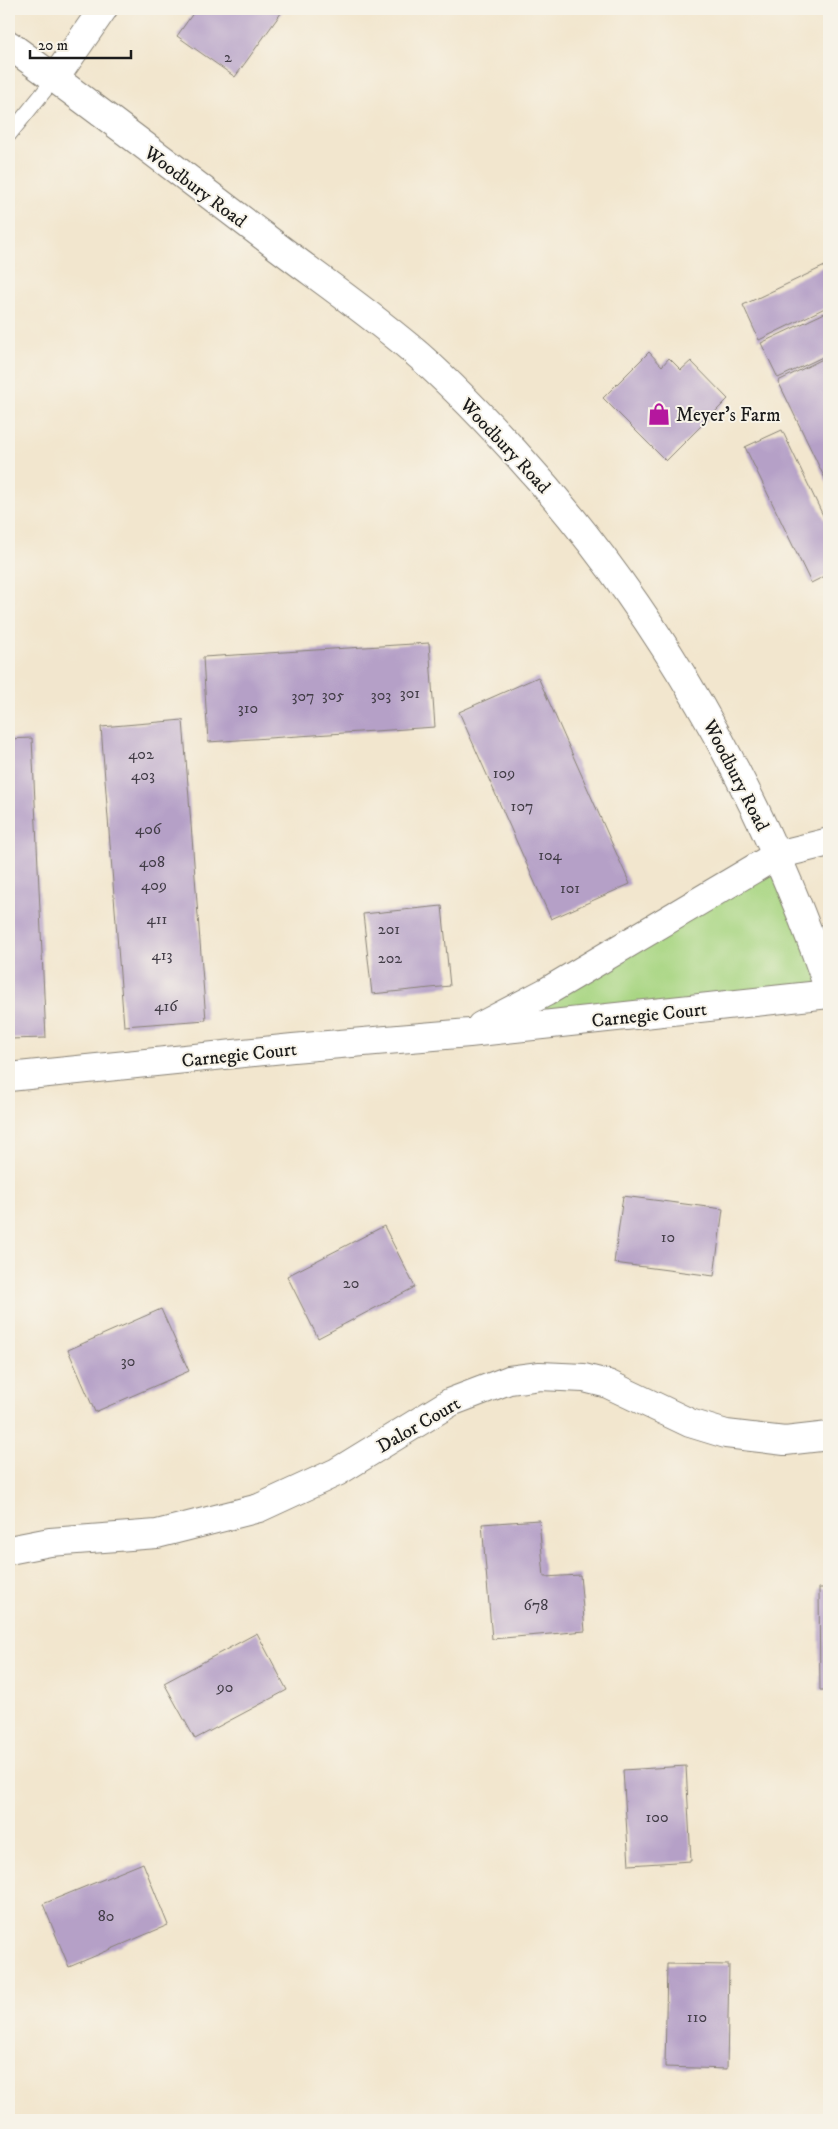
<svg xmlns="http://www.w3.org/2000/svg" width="838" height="2129" viewBox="0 0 838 2129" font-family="'IM FELL DW Pica',serif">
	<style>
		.green { fill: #a9d683; stroke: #627950 }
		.building { fill: #b5a0c7 }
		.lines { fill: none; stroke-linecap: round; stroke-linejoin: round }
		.lane-casing { stroke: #878175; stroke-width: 16 }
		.street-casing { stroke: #878175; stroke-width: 30 }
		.secondary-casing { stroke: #878175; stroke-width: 30 }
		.lane { stroke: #fff; stroke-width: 14 }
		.street { stroke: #fff; stroke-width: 28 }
		.secondary { stroke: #fff; stroke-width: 28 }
		.labels { text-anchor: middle; stroke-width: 4; stroke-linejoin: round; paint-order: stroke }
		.number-label { font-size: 16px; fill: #423d47 }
		.street-label { font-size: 19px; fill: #1c1c1c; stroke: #f7f3e8 }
		.poi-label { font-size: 19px; fill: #1c1c1c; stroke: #f7f3e8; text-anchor: start }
	</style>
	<rect width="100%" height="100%" fill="#f7f3e8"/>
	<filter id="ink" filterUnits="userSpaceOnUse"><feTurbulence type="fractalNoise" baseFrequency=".02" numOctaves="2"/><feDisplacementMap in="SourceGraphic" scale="10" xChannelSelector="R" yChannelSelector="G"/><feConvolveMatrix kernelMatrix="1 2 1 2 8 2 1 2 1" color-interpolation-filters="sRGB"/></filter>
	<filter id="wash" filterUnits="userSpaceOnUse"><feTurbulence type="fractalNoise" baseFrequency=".0096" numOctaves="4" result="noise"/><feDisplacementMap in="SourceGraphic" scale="20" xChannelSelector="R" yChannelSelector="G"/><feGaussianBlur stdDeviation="1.12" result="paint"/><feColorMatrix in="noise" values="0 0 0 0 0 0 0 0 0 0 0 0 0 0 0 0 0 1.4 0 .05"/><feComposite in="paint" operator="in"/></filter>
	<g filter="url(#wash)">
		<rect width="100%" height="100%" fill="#f2e6ce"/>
		<path class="green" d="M775,860L826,992L485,1029Z"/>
		<g id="blocks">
			<path class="building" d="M196,9H284L235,77L177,36Z
				M829,264V306L759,340L743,305Z
				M829,311V354L778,378L761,343Z
				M649,352L662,366L669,358L681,370L691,361L728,399L666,461L603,398Z
				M829,356V487L778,381Z
				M782,430L829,528V574L811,583L745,447Z
				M429,643L435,727L208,742L203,657Z
				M538,677L630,884L551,919L459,712Z
				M183,720L206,1020L124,1026L101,727Z
				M32,738L46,1038L9,1039V739Z
				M442,906L450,986L372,994L363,914Z
				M623,1196L723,1209L714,1276L614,1263Z
				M384,1226L415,1287L318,1338L287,1276Z
				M161,1309L189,1371L95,1412L68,1350Z
				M539,1520L544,1577L580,1575L585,1631L492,1639L482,1524Z
				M819,1588H829V1690H820Z
				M257,1633L287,1690L195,1739L164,1683Z
				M686,1766L691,1861L629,1865L623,1770Z
				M143,1863L168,1925L69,1967L43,1904Z
				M667,1964L729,1965L727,2069L665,2067Z"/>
		</g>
	</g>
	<g filter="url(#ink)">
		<use href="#blocks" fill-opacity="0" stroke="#878175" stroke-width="1"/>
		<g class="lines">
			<defs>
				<path id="lane" d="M9,135L55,78"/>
				<path id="street" d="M55,78L103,9
					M481,1026L546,992L777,855L829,842
					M9,1077L293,1048L469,1033L829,994
					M9,1550L50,1542L157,1534L259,1508L337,1472L451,1402L509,1380L540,1376L584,1378L608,1384L690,1423L726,1434L785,1441L829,1436"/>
				<path id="secondary" d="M9,45C96,108 181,173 266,238C313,274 363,308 409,347C446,378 481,415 514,451C656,606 761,791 829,990"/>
			</defs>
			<use href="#lane" class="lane-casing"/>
			<use href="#street" class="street-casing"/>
			<use href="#secondary" class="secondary-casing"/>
			<use href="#lane" class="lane"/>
			<use href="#street" class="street"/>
			<use href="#secondary" class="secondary"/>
		</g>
	</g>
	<defs>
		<symbol id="shop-bare" viewBox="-9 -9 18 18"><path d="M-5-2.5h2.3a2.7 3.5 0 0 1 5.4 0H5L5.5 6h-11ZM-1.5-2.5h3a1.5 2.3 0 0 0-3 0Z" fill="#b5179e" stroke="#f7f3e8" stroke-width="2.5" paint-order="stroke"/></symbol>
	</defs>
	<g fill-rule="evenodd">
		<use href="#shop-bare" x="643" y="398" width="32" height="32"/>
	</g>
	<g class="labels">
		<g class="number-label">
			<text x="228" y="62">2</text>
			<text x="410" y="698">301</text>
			<text x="333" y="700">305</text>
			<text x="381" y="700">303</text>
			<text x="303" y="701">307</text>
			<text x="248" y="713">310</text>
			<text x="141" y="759">402</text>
			<text x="504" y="778">109</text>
			<text x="143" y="780">403</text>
			<text x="522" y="811">107</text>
			<text x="148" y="834">406</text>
			<text x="550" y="860">104</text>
			<text x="152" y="867">408</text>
			<text x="154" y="890">409</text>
			<text x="570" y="893">101</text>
			<text x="157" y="924">411</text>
			<text x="389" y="934">201</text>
			<text x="162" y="960">413</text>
			<text x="390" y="963">202</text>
			<text x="166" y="1011">416</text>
			<text x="668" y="1242">10</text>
			<text x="351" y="1288">20</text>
			<text x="128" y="1366">30</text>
			<text x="536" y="1610">678</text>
			<text x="225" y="1692">90</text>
			<text x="657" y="1822">100</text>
			<text x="106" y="1921">80</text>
			<text x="697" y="2022">110</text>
		</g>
		<g class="street-label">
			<text transform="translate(196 186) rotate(37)" y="7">Woodbury Road</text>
			<text transform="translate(506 445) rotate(47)" y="7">Woodbury Road</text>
			<text transform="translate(737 775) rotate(63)" y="7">Woodbury Road</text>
			<text transform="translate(649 1014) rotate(-6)" y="7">Carnegie Court</text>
			<text transform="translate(239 1054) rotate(-6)" y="7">Carnegie Court</text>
			<text transform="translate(418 1424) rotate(-30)" y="7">Dalor Court</text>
		</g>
		<g class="poi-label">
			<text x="676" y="421">Meyer's Farm</text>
		</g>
	</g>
	<rect width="838" height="2129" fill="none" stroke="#f7f3e8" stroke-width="30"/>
	<path d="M30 50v8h101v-8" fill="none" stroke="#1c1c1c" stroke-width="2.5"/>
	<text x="38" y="50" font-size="15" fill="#1c1c1c" stroke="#f7f3e8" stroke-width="4" paint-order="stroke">20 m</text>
</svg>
